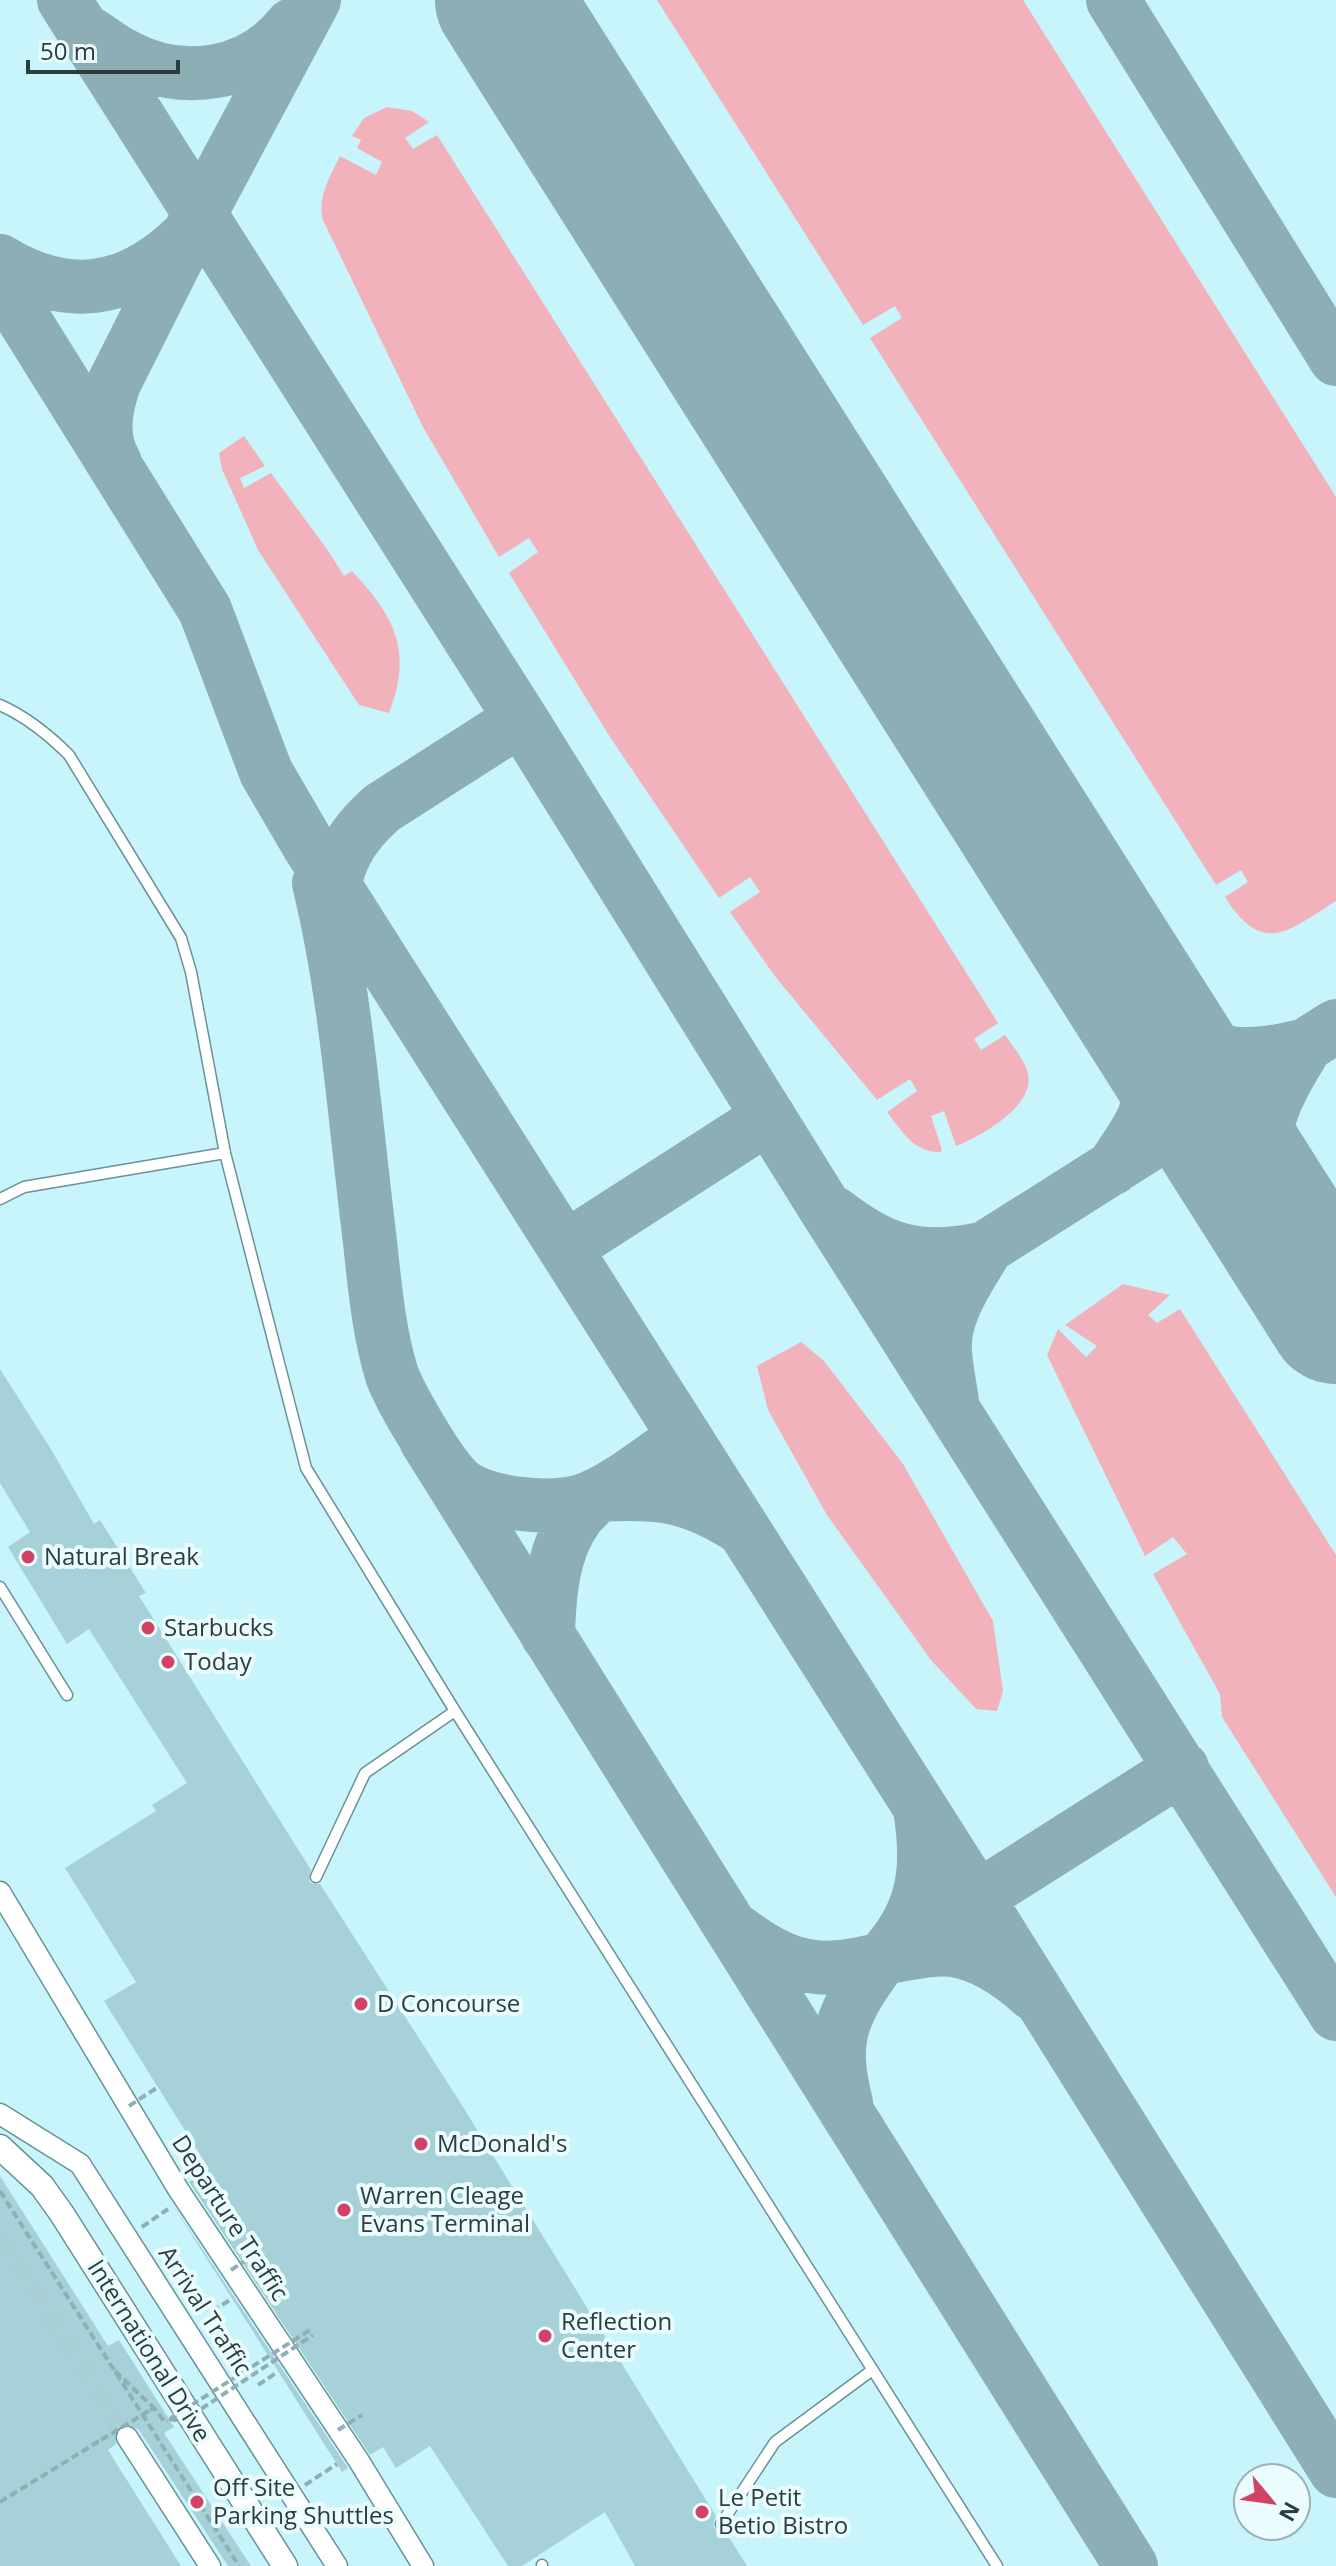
<svg xmlns="http://www.w3.org/2000/svg" width="1336" height="2566" viewBox="0 0 1336 2566" font-family="'Open Sans',sans-serif">
	<style>
		.green { fill: #f1b2bb }
		.lines { fill: none; stroke-linecap: round; stroke-linejoin: round }
		.taxiway { stroke: #8caeb4; stroke-width: 54 }
		.runway { stroke: #8caeb4; stroke-width: 136 }
		.building { fill: #a6d1d8 }
		.minor-tunnel { stroke: #a9cfd6; stroke-width: 20; stroke-dasharray: 20 10; stroke-linecap: butt }
		.service-casing { stroke: #689298; stroke-width: 13 }
		.minor-casing { stroke: #689298; stroke-width: 23 }
		.tertiary-casing { stroke: #689298; stroke-width: 27 }
		.path { stroke: #8dafb5; stroke-width: 4; stroke-dasharray: 8 4; stroke-linecap: butt }
		.service { stroke: #fff; stroke-width: 10 }
		.minor { stroke: #fff; stroke-width: 20 }
		.tertiary { stroke: #fff; stroke-width: 24 }
		.path-bridge { stroke: #8dafb5; stroke-width: 4; stroke-dasharray: 8 4; stroke-linecap: butt }
		.poi-dot { fill: #d14266; stroke: #ebfcff; stroke-width: 3 }
		.labels { text-anchor: middle; stroke-width: 8; stroke-linejoin: round; paint-order: stroke }
		.poi-label { font-size: 24px; fill: #2c3d40; stroke: #ebfcff; text-anchor: start }
		.street-label { font-size: 24px; fill: #2c3d40; stroke: #ebfcff }
	</style>
	<rect width="100%" height="100%" fill="#c8f4fb"/>
	<path class="green" d="M657,0H1023L1336,497V901C1288,931 1263,957 1225,897L1248,882L1241,870L1216,885L870,338L902,318L895,306L863,325Z
		M387,107L412,111L429,122L405,138L413,149L437,135L998,1023L974,1039L981,1050L1005,1035C1013,1047 1025,1060 1028,1074C1035,1106 981,1136 956,1146L944,1111L931,1116L942,1150L940,1152C914,1153 901,1130 887,1112L917,1091L910,1079L877,1100L774,975L730,912L760,892L750,877L719,898L610,737L509,573L538,552L529,538L499,557L423,427L323,220C317,197 330,177 340,156L376,175L382,162L357,148L361,140L352,136L364,118Z
		M244,436L265,466L240,478L244,488L271,473L329,552L344,576L352,571C395,617 413,651 389,713L359,705L258,550L222,469L219,453Z
		M1123,1284L1170,1295L1148,1315L1157,1323L1180,1309L1336,1555V1897L1222,1717L1220,1694L1153,1574L1187,1554L1173,1537L1145,1556L1047,1355L1058,1329L1086,1357L1097,1346L1065,1325Z
		M801,1342L824,1361L903,1464L993,1621L1003,1691L997,1711L976,1709L931,1660L827,1515L768,1410L757,1366Z"/>
	<g class="lines">
		<path class="taxiway" d="M64,0L521,719L822,1203L1336,2014
			M1113,0L1336,359
			M84,30C98,38 111,49 125,56C182,87 252,76 292,25
			M0,261C67,302 127,293 183,240
			M0,281L205,610L266,772L308,844L977,1897L1336,2471
			M115,463C100,437 105,410 114,383L189,234L314,0
			M319,883C346,994 354,1111 368,1225C374,1274 377,1327 392,1375C401,1399 440,1466 459,1483C485,1505 550,1510 582,1501C616,1490 654,1457 685,1437
			M331,910C334,865 349,837 382,808L521,719
			M1137,1003C1192,1047 1225,1066 1297,1047
			M1113,1168C1123,1151 1138,1133 1145,1114C1156,1078 1146,1038 1137,1003
			M834,1213C884,1252 919,1262 982,1249
			M1273,1216C1255,1142 1264,1113 1304,1049
			M565,1248L769,1117
			M889,1309L1336,1026
			M952,1402C950,1386 946,1369 945,1352C942,1315 968,1279 986,1249
			M426,1440L1131,2566
			M548,1636C549,1597 552,1551 576,1518C582,1510 591,1502 598,1495C659,1491 691,1495 743,1529
			M736,1930C776,1961 809,1975 860,1964C867,1962 878,1961 883,1957C888,1954 891,1947 895,1943C927,1902 928,1858 920,1809
			M882,1958L1182,1768
			M846,2103C829,2036 843,2012 882,1958C905,1955 930,1947 953,1950C982,1955 1010,1973 1032,1993"/>
		<path class="runway" d="M503,0L1336,1316"/>
	</g>
	<path class="building" d="M0,1369L52,1451L94,1524L100,1520L146,1593L139,1596L311,1870L309,1881L313,1884H320L458,2099L716,2516L713,2523L714,2528L720,2532L725,2531L747,2566H635L605,2512L522,2566H508L430,2446L396,2468L383,2447L370,2455L189,2182L209,2169L104,2001L136,1982L65,1868L156,1811L152,1805L187,1783L89,1629L67,1644L8,1547L30,1532L0,1483Z
		M0,2176L108,2346L119,2340L174,2427L164,2433L251,2566H228L139,2430L127,2424L116,2430V2444L108,2450L181,2566H0Z
		M167,2196L348,2468L342,2472Z"/>
	<g class="lines">
		<path class="minor-tunnel" d="M0,2236L127,2437"/>
		<defs>
			<path id="service" d="M0,705C27,717 48,734 69,755L181,938L191,972L225,1153L306,1468L455,1711L997,2566
				M0,1199L24,1187L225,1153
				M0,1587L67,1695
				M316,1877L365,1773L455,1711
				M721,2524L775,2442L871,2371
				M542,2565V2566"/>
			<path id="minor" d="M0,1892L178,2189L359,2461L423,2566
				M0,2114L80,2164L337,2566
				M127,2437L210,2566"/>
			<path id="tertiary" d="M0,2147L42,2186L62,2214L285,2566"/>
		</defs>
		<use href="#service" class="service-casing"/>
		<use href="#minor" class="minor-casing"/>
		<use href="#tertiary" class="tertiary-casing"/>
		<path class="path" d="M0,2191L239,2566
			M142,2227L168,2209
			M212,2311L230,2300
			M115,2371L154,2408
			M258,2385L276,2373
			M150,2410L154,2408L165,2422L167,2421
			M305,2485L337,2464
			M0,2502L101,2440"/>
		<use href="#service" class="service"/>
		<use href="#minor" class="minor"/>
		<use href="#tertiary" class="tertiary"/>
		<path class="path-bridge" d="M129,2106L158,2087
			M231,2270L260,2251
			M171,2418L310,2330
			M169,2419L183,2421L313,2335
			M338,2430L362,2415
			M101,2440L150,2410"/>
	</g>
	<g class="poi-dot">
		<circle cx="28" cy="1557" r="8"/>
		<circle cx="148" cy="1628" r="8"/>
		<circle cx="168" cy="1662" r="8"/>
		<circle cx="361" cy="2004" r="8"/>
		<circle cx="421" cy="2144" r="8"/>
		<circle cx="344" cy="2210" r="8"/>
		<circle cx="545" cy="2336" r="8"/>
		<circle cx="197" cy="2502" r="8"/>
		<circle cx="702" cy="2512" r="8"/>
	</g>
	<g class="labels">
		<g class="poi-label">
			<text x="44" y="1565">Natural Break</text>
			<text x="164" y="1636">Starbucks</text>
			<text x="184" y="1670">Today</text>
			<text x="377" y="2012">D Concourse</text>
			<text x="437" y="2152">McDonald's</text>
			<text x="360" y="2204">Warren Cleage<tspan x="360" dy="28">Evans Terminal</tspan></text>
			<text x="561" y="2330">Reflection<tspan x="561" dy="28">Center</tspan></text>
			<text x="213" y="2496">Off Site<tspan x="213" dy="28">Parking Shuttles</tspan></text>
			<text x="718" y="2506">Le Petit<tspan x="718" dy="28">Betio Bistro</tspan></text>
		</g>
		<g class="street-label">
			<text transform="translate(230 2218) rotate(57)" y="8">Departure Traffic</text>
			<text transform="translate(205 2311) rotate(57)" y="8">Arrival Traffic</text>
			<text transform="translate(149 2351) rotate(58)" y="8">International Drive</text>
		</g>
	</g>
	<g transform="translate(1272 2502) rotate(119)"><circle r="38" fill="#ebfcff" stroke="#9fb0b3" stroke-width="2"/>
	<path d="M0-6L14 30L0 20L-14 30Z" fill="#d14266"/>
	<text y="-12" font-size="22" font-weight="bold" text-anchor="middle" fill="#2c3d40">N</text>
	</g>
	<path d="M28 60v12h150v-12" fill="none" stroke="#2c3d40" stroke-width="4"/>
	<text x="40" y="60" font-size="24" fill="#2c3d40" stroke="#ebfcff" stroke-width="6" paint-order="stroke">50 m</text>
</svg>
